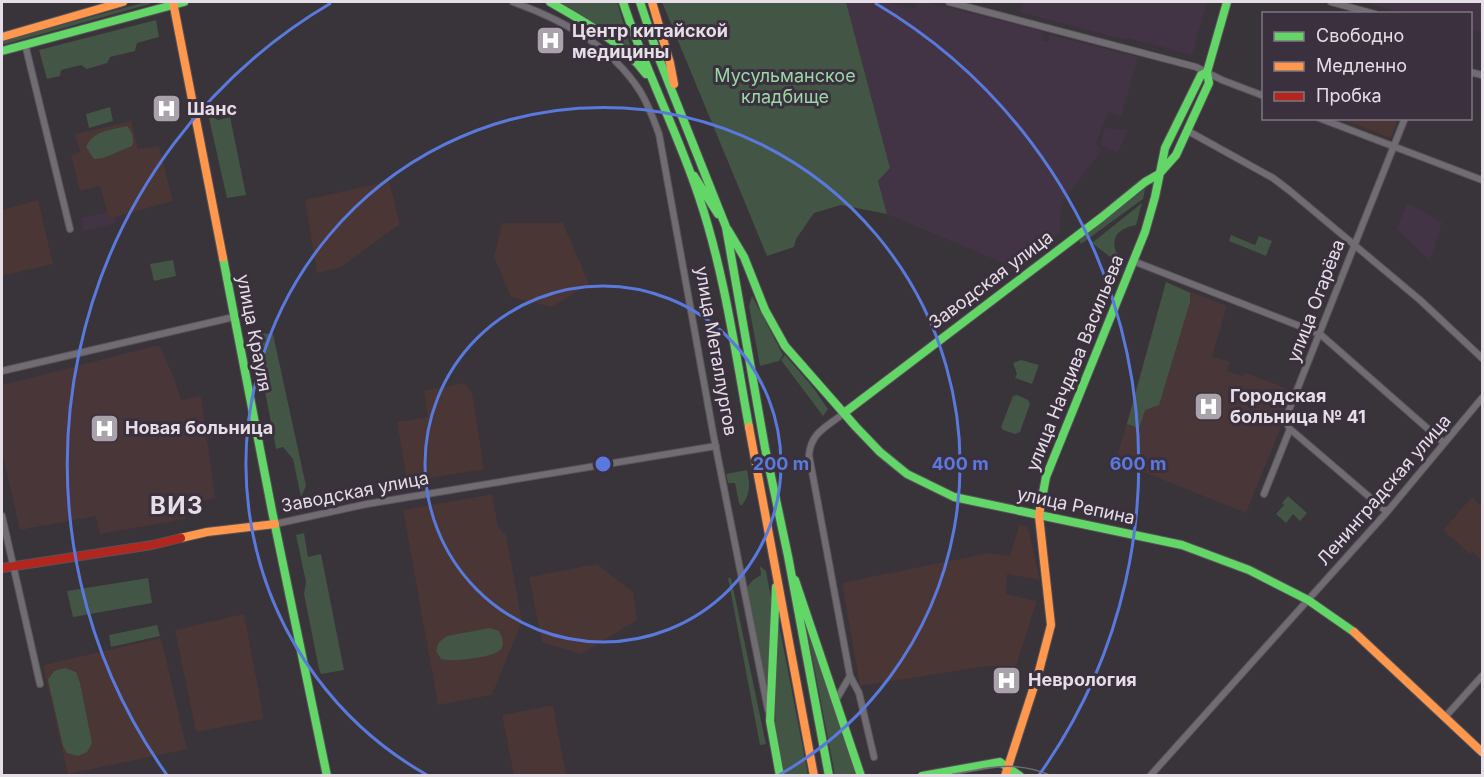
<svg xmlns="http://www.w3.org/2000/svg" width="1484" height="777" viewBox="0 0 1484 777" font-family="Inter,sans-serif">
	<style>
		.built { fill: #433445 }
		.education { fill: #493635 }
		.medical { fill: #493638 }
		.green { fill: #435545 }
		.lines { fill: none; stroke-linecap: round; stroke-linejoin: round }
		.street-casing { stroke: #585259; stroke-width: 8 }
		.fast-casing { stroke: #585259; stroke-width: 10 }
		.slow-casing { stroke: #585259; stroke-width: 10 }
		.jam-casing { stroke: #585259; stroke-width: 10 }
		.street { stroke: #706c71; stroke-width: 6 }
		.fast { stroke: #63d668; stroke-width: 8 }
		.slow { stroke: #ff974d; stroke-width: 8 }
		.jam { stroke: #b3261e; stroke-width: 8 }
		.tram { stroke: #6f6a70; stroke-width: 1.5 }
		.ring { fill: none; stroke: #5979dc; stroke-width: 3 }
		.labels { text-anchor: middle; stroke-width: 6; stroke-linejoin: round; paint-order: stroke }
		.poi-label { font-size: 18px; font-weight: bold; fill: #e5dee6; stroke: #3b303d; text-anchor: start }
		.park-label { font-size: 18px; fill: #99d8a5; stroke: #3b303d }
		.street-label { font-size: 18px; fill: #e5dee6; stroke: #3b303d }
		.district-label { font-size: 24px; font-weight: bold; letter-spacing: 1.5px; fill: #e5dee6; stroke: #3b303d }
		.centre { fill: #5979dc; stroke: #3b303d; stroke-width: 3 }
		.ring-label { font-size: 18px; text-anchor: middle; font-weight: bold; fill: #5979dc; stroke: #3b303d; stroke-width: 6; stroke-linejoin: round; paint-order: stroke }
	</style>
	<rect width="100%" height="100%" fill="#39333a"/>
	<path class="built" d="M846,2H886L915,9L918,2H926L1043,32L1041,40L1048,42L1050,35L1138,57L1121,117L1108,112L1096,144L1101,151L1061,204L1060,233L1013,267L887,214L878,181L890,168Z
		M1023,2H1207L1192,55L1128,38L1122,39L1020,12Z
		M1363,2H1482V37L1479,32L1471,30L1470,14L1403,13Z
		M1105,128L1128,130L1118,153L1100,145Z
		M1407,203L1442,222L1430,261L1397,229Z
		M113,211L116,223L84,231L81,218Z"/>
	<path class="education" d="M1341,119H1398L1391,138Z
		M131,121L138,149L159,146L173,201L109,219L100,186L80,191L71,156L80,152L75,134Z
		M389,181L400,224L340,268L317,273L305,200Z
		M38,200L53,264L2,276V210Z
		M502,223H563L589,284L552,307L511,297L494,257Z
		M464,383L472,392L484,469L407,482L397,422L428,417L424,391Z
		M492,494L498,527L506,535L522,621L492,695L438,705L403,510Z
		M1472,497L1482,506V561L1472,552L1470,554L1443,530Z
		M1019,525L1027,527L1029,531L1040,580L1007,574L1006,594L1037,601L1016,666H988L860,686L842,583L988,553L1010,556Z
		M597,564L633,592L637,620L581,654L542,642L529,577Z
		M244,614L264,719L196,732L175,630Z
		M161,638L187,749L68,774L43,665Z
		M553,705L566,775H514L502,715Z"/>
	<path class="medical" d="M1166,282L1227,306L1212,356L1230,362L1227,371L1243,376L1244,373L1255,376L1292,391L1278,424L1281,427L1246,513L1116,461Z
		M159,345L175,380L181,400L201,396L215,498L184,505L186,519L100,534L96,516L20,530L2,452V385Z"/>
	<path class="green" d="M146,2H149L150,4L2,45V41Z
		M559,2H617L632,51L617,36Z
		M662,2H846L890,168L878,181L887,214L841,205L814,213L796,239L794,247L767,256Z
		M156,20L159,37L137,43L135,51L110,57L107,63L87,69L81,65L61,70L60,76L47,79L39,50Z
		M110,107L113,121L89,128L86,114Z
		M208,114L218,120L230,117L246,195L227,198Z
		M127,126C132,131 135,140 132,146L103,158L94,159L86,147C93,131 110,130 127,126Z
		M1145,189L1143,199L1081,244L1079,240Z
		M1142,203L1136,225C1121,228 1110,235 1116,252L1124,258L1122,266L1092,243Z
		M1231,235L1255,245L1259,236L1272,241L1266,256L1229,241Z
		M173,260L176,276L154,281L150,264Z
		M1166,282L1190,293V302L1159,405L1145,410L1139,428L1127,424Z
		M752,296L783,355L779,361L760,366L749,306Z
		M254,333L273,334L306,486L301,497L293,459L283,447L276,449Z
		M785,355L812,386L828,409L823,416L781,360Z
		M1021,360L1039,365L1032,384L1015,378L1017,374L1013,363Z
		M1017,395L1028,400L1030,404L1020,432L1015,434L1003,430L1001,427L1013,396Z
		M747,470C750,484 751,494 741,506L739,503L735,483H728L726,474Z
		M1288,496L1307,513L1300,521L1293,514L1286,523L1276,514L1284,505L1282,503Z
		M304,533L308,557L321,554L344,670L321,674L319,669L304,594L306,582L296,535Z
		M760,566L766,571L771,598L768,696L747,587L753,580L761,575Z
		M148,578L152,603L73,617L67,591Z
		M728,578H731L766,744L760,745Z
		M803,609L857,775H835Z
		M777,614L808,775H783L775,730Z
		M157,625L160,636L111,647L109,635Z
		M490,628L499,631C502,637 505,643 501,649C494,658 452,662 441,659L436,651L439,642L447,636Z
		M65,668L76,672L80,683L92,743L87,752L78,756L67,753L63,746L48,680L54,671Z"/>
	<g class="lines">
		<defs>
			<path id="street" d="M513,2C563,20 610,45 640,91C648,104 654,120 659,134L714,438L768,710
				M949,2L1196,67L1222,80L1264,96
				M1331,2L1375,14
				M25,44L70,229
				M1470,72L1482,75
				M1319,118L1482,180
				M1188,131L1273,178L1290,191L1420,300L1482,358
				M1133,261L1320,334L1444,443
				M2,371L234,317
				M1264,494L1290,429
				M1387,512L1290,429L1285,420L1405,118
				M2,516L40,684
				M275,524L367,504L716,446
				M850,676L859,693L874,757
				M836,700L850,676L809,455C811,432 827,427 844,413
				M1446,716L1482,676
				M1150,776L1387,512L1482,398"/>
			<path id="fast" d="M550,2C586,23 621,41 646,74
				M623,2C644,68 677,130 699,197C724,271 735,350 749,427
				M640,2L658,56L726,227L765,448L788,556L829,776
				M2,51L184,2
				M694,176L718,214
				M728,230L744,257L765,310L785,346L856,427L880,452L907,474L954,497L1182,545L1249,570L1308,600L1354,632
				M223,258L272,511L327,776
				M844,413L1102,217L1145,182L1159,174L1176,155L1209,83L1207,72L1227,2
				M1040,509L1046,477L1145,232L1155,197L1165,148L1201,75L1207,72
				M795,580L861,776
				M776,587L770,721L780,776
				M922,776L1000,762L1020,776"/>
			<path id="slow" d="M173,2L223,258
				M652,2L670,63L674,84
				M2,37L123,2
				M749,427L814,776
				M181,538L207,532L275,524
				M1354,632L1482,752
				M1005,776L1039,671L1051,625L1039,516L1040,509"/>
			<path id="jam" d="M2,568L152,545L181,538"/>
		</defs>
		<use href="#street" class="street-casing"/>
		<use href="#fast" class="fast-casing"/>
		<use href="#slow" class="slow-casing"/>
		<use href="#jam" class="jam-casing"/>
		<use href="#street" class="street"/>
		<use href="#fast" class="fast"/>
		<use href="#slow" class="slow"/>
		<use href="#jam" class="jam"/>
		<path class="tram" d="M945,776C984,768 1015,759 1052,776"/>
	</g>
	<g class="ring">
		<circle cx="603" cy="464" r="178"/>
		<path d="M427 775A357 357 0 1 1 779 775"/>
		<path d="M167 775A535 535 0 0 1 331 3M875 3A535 535 0 0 1 1039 775"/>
	</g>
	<defs>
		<symbol id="hospital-square" viewBox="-11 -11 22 22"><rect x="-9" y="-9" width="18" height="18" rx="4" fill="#a9a2aa" stroke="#3b303d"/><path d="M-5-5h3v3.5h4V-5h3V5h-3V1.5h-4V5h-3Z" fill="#fff"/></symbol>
	</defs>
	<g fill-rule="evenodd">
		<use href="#hospital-square" x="534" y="24" width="33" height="33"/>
		<use href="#hospital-square" x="150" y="92" width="33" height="33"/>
		<use href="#hospital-square" x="1192" y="390" width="33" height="33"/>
		<use href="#hospital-square" x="88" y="412" width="33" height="33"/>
		<use href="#hospital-square" x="990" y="664" width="33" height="33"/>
	</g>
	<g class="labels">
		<g class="poi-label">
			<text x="572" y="37">Центр китайской<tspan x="572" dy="21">медицины</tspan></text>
			<text x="187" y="115">Шанс</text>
			<text x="1230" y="402">Городская<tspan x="1230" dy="21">больница № 41</tspan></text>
			<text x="125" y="434">Новая больница</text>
			<text x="1028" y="686">Неврология</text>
		</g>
		<g class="park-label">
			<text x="785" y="82">Мусульманское<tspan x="785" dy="21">кладбище</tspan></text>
		</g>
		<g class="street-label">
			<text transform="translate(991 280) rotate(-37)" y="6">Заводская улица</text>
			<text transform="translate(1316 301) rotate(-69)" y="6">улица Огарёва</text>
			<text transform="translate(254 333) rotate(79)" y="6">улица Крауля</text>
			<text transform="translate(716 351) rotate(80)" y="6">улица Металлургов</text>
			<text transform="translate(1075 363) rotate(-68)" y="6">улица Начдива Васильева</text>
			<text transform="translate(1384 490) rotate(-49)" y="6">Ленинградская улица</text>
			<text transform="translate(355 492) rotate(-11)" y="6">Заводская улица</text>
			<text transform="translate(1076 506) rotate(12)" y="6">улица Репина</text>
		</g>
		<g class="district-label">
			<text x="177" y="514">ВИЗ</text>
		</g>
	</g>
	<circle cx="603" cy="464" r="9" class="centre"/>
	<g class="ring-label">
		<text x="781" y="470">200 m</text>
		<text x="960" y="470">400 m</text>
		<text x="1138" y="470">600 m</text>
	</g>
	<rect width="1484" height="777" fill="none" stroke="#e5dee6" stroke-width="6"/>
	<rect x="1262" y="12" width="210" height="108" fill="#3b303d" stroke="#7f7681" stroke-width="1.5"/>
	<rect x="1274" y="32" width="30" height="9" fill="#63d668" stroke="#7f7681" stroke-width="1.5"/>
	<text x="1316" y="42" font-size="18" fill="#e5dee6">Свободно</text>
	<rect x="1274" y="62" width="30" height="9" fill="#ff974d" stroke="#7f7681" stroke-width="1.5"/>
	<text x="1316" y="72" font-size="18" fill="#e5dee6">Медленно</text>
	<rect x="1274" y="92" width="30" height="9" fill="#b3261e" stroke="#7f7681" stroke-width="1.5"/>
	<text x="1316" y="102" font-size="18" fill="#e5dee6">Пробка</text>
</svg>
